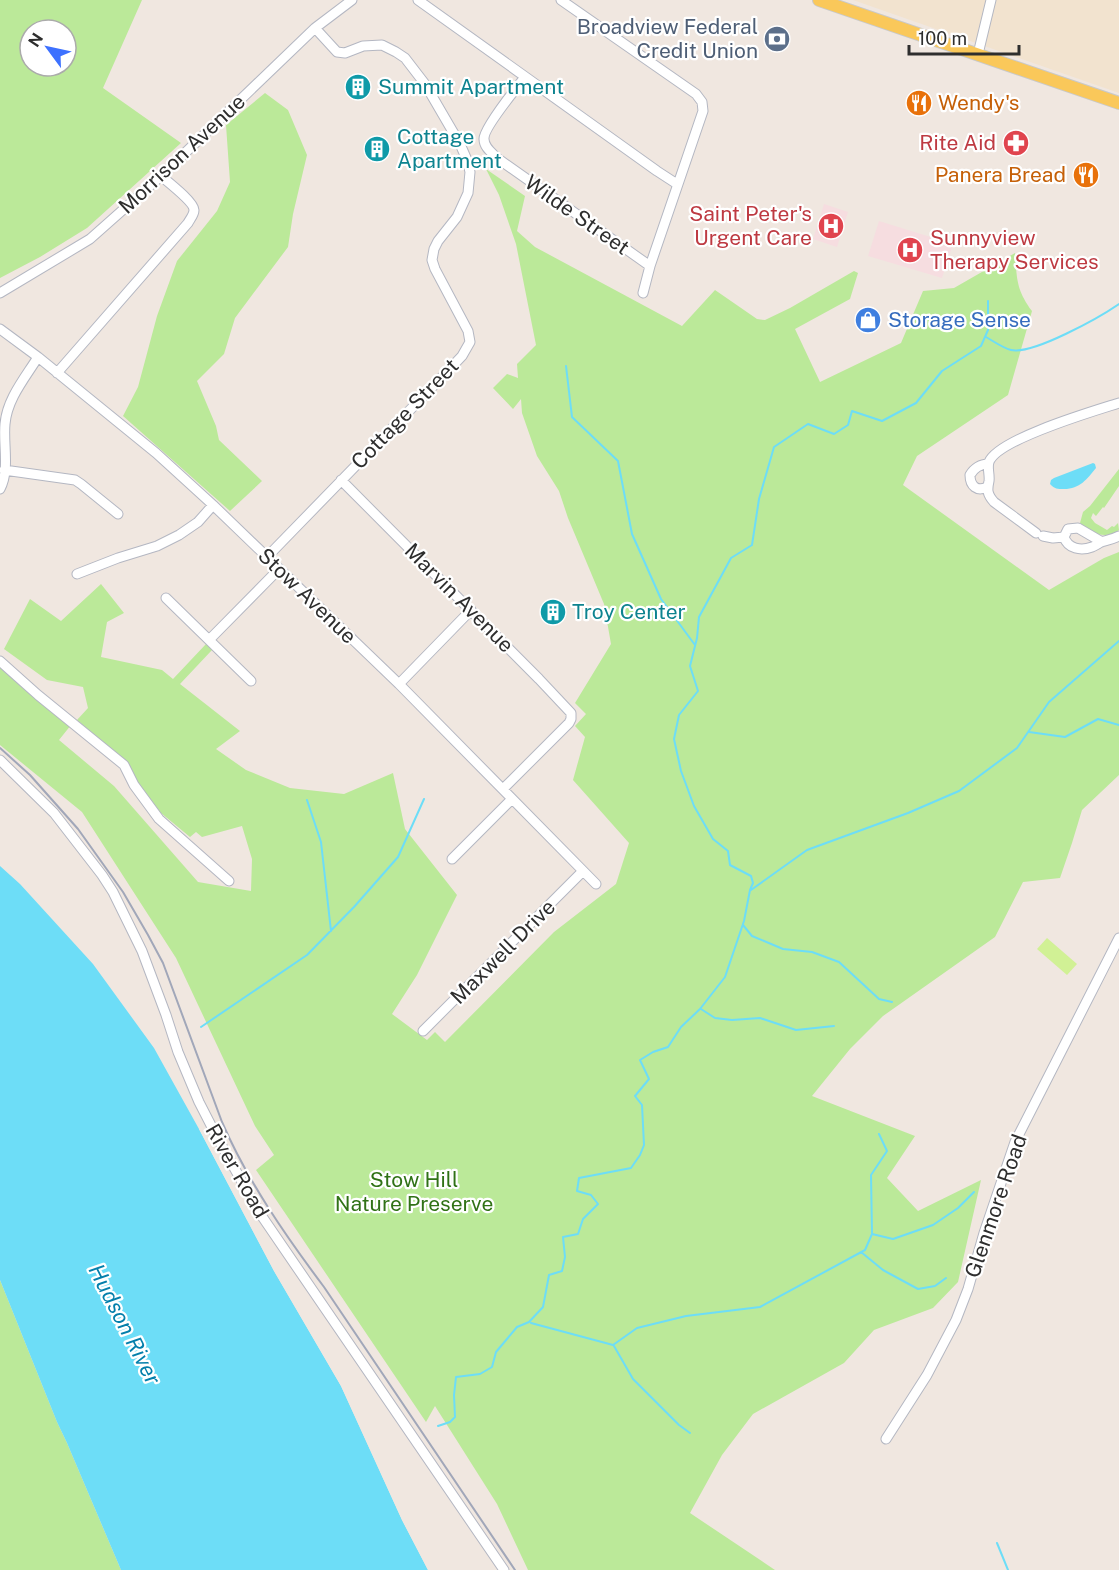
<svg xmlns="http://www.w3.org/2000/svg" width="1119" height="1570" viewBox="0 0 1119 1570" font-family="'Public Sans',sans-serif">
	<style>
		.education { fill: #f2e3cf }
		.medical { fill: #f6dde0 }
		.green { fill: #bbe999; fill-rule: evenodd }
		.pitch { fill: #d1f195 }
		.water { fill: #6dddf7 }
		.pier { fill: #f0e7e0 }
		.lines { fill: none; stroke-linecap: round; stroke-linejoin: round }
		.stream { stroke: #6dddf7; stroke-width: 2 }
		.minor-casing { stroke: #b4b7c2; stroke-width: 11 }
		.major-casing { stroke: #c9c9c9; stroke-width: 14 }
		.minor { stroke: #fff; stroke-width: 9 }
		.major { stroke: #fac85a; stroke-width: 12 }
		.rail { stroke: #a1a7b9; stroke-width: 2 }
		.labels { text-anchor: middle; stroke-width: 4.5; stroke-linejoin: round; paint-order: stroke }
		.service-label { font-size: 21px; fill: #4e5e75; stroke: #fff; text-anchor: end }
		.culture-label { font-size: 21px; fill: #0d838f; stroke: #fff; text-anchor: start }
		.food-label { font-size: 21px; fill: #c56008; stroke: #fff; text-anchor: start }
		.health-label { font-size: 21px; fill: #be3a42; stroke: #fff; text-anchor: end }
		.street-label { font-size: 21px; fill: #2e2e2e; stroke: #fff }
		.shop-label { font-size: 21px; fill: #366cbe; stroke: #fff; text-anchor: start }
		.park-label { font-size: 21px; fill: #307216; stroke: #fff }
		.water-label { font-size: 22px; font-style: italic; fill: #047fab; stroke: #fff }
	</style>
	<rect width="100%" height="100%" fill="#f0e7e0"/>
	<path class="education" d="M853,0H1119V93Z"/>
	<path class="medical" d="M824,204L848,212L837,247L813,239Z
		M879,221L953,244L942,278L868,256Z"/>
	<path class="green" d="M0,0H142L103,88L181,143L87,228L40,257L0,278ZM30,30H66V66H30Z
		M265,93L288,110L307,155L293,214L288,247L235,318L224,354L197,381L216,426L219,440L262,481L230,511L123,416L138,387L157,316L177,261L217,211L230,182L226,125Z
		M486,169L525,196L517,231L535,247L682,326L715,290L757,319L765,320L790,308L854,271L858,273L850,299L795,329L820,382L901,343L923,291L954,288L1015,253C1017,279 1016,289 1032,311L1008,395L917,456L903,485L1049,590L1104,558L1119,552V775L1082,810L1072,843L1060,878L1023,882L995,937L883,1016L850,1049L812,1096L915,1136L887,1178L918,1211L981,1180L958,1282L933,1308L874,1330L844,1363L753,1414L722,1455L690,1513L775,1570H528L497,1504L435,1406L426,1422L256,1170L274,1155L255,1126L176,958L82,812L0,745V665L71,725L59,740L114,786L198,882L251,891L252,859L242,826L202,837L196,832L190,837L161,813L140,786L125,763L77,720L88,708L83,687L47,680L4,649L30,599L61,621L101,584L124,613L107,622L101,657L162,670L173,679L206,644L212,650L180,684L240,731L216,749L246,770L290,788L344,794L393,773L405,829L457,895L417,975L392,1014L427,1040L435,1032L445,1042L554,932L616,884L629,843L573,780L585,737L575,726L586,714L575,703L611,644L604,604L568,518L559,491L537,456L522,413L521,399L513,409L493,388L507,374L518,378L517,364L536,345L516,244L499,195Z
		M1119,469V486L1104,508L1103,507L1096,516L1093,513L1091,518L1095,523L1107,530L1112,526L1114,527L1118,523L1119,530C1106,540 1091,534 1080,523L1083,512L1090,506Z
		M0,1280L57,1422L67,1443L121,1570H0Z"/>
	<path class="pitch" d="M1047,938L1077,964L1067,975L1037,949Z"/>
	<path class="water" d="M1093,463L1095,464L1096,468C1087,479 1080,489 1064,489C1057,489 1055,489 1050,484L1051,480L1054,478Z
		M0,866L20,884L93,964L154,1048L199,1129L274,1271L341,1386L402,1520L428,1570H121L67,1443L57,1422L0,1280Z"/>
	<path class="pier" d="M202,1128L276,1270L343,1385L404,1519L431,1570H428L402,1520L341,1386L274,1271L199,1129Z"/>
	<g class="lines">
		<path class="stream" d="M986,337C993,341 1003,348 1011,350C1033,355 1100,317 1119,304
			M566,366L572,417L618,461L632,534L661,599L695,645
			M1029,732L1065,737L1098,719L1119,725
			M307,800L321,842L331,931
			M751,890L807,850L908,813L959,791L1017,748L1049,702L1119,641
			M743,925L752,936L783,949L812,952L839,962L879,999L892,1002
			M701,1009L715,1018L732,1020L760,1018L796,1030L834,1026
			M201,1027L307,955L354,907L398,857L424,799
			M872,1234L893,1239L933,1225L958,1208L974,1192
			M861,1252L883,1270L918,1289L935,1286L946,1278
			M531,1323L613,1345L637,1328L686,1316L760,1307L865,1250L872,1234L871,1175L887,1151L879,1134
			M614,1346L633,1379L679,1425L690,1433
			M438,1426L450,1422L455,1417L454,1395L456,1377L480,1374L492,1367L496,1352L517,1327L529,1322L543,1307L549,1275L562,1271L565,1257L563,1237L578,1234L583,1219L598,1204L591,1195L577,1191L579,1178L631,1168L640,1155L644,1145L642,1105L635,1096L649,1079L640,1060L653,1052L668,1047L681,1027L700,1009L725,977L744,921L750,890L753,883L751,876L730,865L728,851L713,839L694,806L681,771L674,739L679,715L698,691L690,666L697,638L699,617L731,558L752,545L759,499L774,447L808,424L834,434L848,425L852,411L882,421L916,403L942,371L981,346L988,330V301
			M997,1543L1008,1570"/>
		<defs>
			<path id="minor" d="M418,0L657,171L677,184
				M561,0L696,94L702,102L703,111L650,266L643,293
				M978,54L991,0
				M525,77C517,87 483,129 484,139C484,147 491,152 497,158L650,266
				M0,293L90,239L161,176L315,28L352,0
				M0,329L38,357L156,453L213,505L399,684L596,884
				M57,373L188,223C190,219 194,215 194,210C194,202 168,182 161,176
				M4,470L75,480L81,484L118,514
				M341,480L539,679L571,713V719L569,723L503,789
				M987,487C977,492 970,486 970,475C974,468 981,464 988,464
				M0,489C10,470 3,444 5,424C7,399 25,378 38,357
				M1036,533L994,502C987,494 987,490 989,481C990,475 987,468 989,462C998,439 1094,411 1119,403
				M1043,536L1053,538L1064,537
				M1102,542L1078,528L1068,529L1064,537C1068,549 1081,551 1092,547C1095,546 1098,544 1101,542C1108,540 1111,540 1119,536
				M266,558L442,377L462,356L470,342L468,331L435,269L432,260L434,249L438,241L457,217L468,193L470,172L467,160L460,144L425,84L405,58L396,52L382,45L363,46L345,53L337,52L315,28
				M77,574L118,558L157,546L179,535L198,522L213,505
				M166,598L251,681
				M209,640L278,570
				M0,661L38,695L124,765L134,785L159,819L229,881
				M399,684L471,610
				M0,760L54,813L102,875L113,892L142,951L166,1015L178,1052L199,1102L218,1139L259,1212L504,1570
				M452,859L512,799
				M423,1031L583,871
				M886,1439L927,1375L956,1320L968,1289L984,1233L1015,1142L1119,938"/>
			<path id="major" d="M819,0L1119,103"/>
		</defs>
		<use href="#minor" class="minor-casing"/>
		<use href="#major" class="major-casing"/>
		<use href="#minor" class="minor"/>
		<use href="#major" class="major"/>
		<path class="rail" d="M0,748L30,775L78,829L123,892L148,935L163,963L222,1122C247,1180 285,1235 324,1287L515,1570"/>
	</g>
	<defs>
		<symbol id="bank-disc" viewBox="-11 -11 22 22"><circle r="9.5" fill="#5c6f8a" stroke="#fff"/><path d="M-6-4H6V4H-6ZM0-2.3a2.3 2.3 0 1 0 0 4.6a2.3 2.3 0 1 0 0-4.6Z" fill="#fff"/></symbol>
		<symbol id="building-disc" viewBox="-11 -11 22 22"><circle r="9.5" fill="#0f9aa8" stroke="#fff"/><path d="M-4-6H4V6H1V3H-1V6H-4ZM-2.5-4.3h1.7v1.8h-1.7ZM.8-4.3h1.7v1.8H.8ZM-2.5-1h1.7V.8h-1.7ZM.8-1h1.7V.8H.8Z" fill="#fff"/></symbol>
		<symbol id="restaurant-disc" viewBox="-11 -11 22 22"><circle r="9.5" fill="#e8710a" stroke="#fff"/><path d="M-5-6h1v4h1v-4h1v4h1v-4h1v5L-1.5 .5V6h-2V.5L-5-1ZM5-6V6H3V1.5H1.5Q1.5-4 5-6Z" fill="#fff"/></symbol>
		<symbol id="pharmacy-disc" viewBox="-11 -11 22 22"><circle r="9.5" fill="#e0444e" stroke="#fff"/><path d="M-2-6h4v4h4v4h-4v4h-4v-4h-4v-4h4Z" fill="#fff"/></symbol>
		<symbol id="hospital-disc" viewBox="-11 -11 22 22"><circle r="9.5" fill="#e0444e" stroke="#fff"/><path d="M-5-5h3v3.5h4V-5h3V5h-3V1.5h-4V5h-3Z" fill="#fff"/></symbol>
		<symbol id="shop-disc" viewBox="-11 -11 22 22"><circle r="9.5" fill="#3f7fe0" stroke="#fff"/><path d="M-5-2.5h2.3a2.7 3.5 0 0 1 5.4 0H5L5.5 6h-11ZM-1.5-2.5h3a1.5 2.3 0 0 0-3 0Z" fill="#fff"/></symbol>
	</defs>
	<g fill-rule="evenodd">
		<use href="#bank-disc" x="762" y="24" width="30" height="30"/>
		<use href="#building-disc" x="343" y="72" width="30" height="30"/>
		<use href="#restaurant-disc" x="904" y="88" width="30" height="30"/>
		<use href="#pharmacy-disc" x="1001" y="128" width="30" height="30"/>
		<use href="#building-disc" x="362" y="134" width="30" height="30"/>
		<use href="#restaurant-disc" x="1071" y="160" width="30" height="30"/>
		<use href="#hospital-disc" x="816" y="211" width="30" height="30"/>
		<use href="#hospital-disc" x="895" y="235" width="30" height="30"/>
		<use href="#shop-disc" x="853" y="305" width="30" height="30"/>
		<use href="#building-disc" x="538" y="597" width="30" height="30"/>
	</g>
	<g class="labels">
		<g class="service-label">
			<text x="758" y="34">Broadview Federal<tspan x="758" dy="24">Credit Union</tspan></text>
		</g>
		<g class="culture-label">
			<text x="378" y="94">Summit Apartment</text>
			<text x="397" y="144">Cottage<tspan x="397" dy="24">Apartment</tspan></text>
			<text x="572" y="619">Troy Center</text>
		</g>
		<g class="food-label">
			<text x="938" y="110">Wendy's</text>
			<text x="1066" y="182" text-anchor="end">Panera Bread</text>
		</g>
		<g class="health-label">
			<text x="996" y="150">Rite Aid</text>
			<text x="812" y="221">Saint Peter's<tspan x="812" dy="24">Urgent Care</tspan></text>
			<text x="930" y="245" text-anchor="start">Sunnyview<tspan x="930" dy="24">Therapy Services</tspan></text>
		</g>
		<g class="street-label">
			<text transform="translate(182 154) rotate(-43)" y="7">Morrison Avenue</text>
			<text transform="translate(577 215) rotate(35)" y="7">Wilde Street</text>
			<text transform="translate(405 414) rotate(-46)" y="7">Cottage Street</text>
			<text transform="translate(307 596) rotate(44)" y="7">Stow Avenue</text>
			<text transform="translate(459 598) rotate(45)" y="7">Marvin Avenue</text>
			<text transform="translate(503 952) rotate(-45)" y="7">Maxwell Drive</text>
			<text transform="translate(237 1171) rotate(60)" y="7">River Road</text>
			<text transform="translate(996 1206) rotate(-71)" y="7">Glenmore Road</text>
		</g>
		<g class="shop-label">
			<text x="888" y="327">Storage Sense</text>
		</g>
		<g class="park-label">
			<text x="414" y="1187">Stow Hill<tspan x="414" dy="24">Nature Preserve</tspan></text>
		</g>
		<g class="water-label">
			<text transform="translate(125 1324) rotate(63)" y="8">Hudson River</text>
		</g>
	</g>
	<g transform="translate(48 48) rotate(303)"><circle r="28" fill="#ffffff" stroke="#ababab" stroke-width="1.5"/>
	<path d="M0-4.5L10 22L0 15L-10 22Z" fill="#3d71ff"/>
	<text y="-9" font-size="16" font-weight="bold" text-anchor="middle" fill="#2e2e2e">N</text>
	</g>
	<path d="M909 45v9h110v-9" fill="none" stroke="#2e2e2e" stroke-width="3"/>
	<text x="918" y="45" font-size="18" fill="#2e2e2e" stroke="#ffffff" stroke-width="4.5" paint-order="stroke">100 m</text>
</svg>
